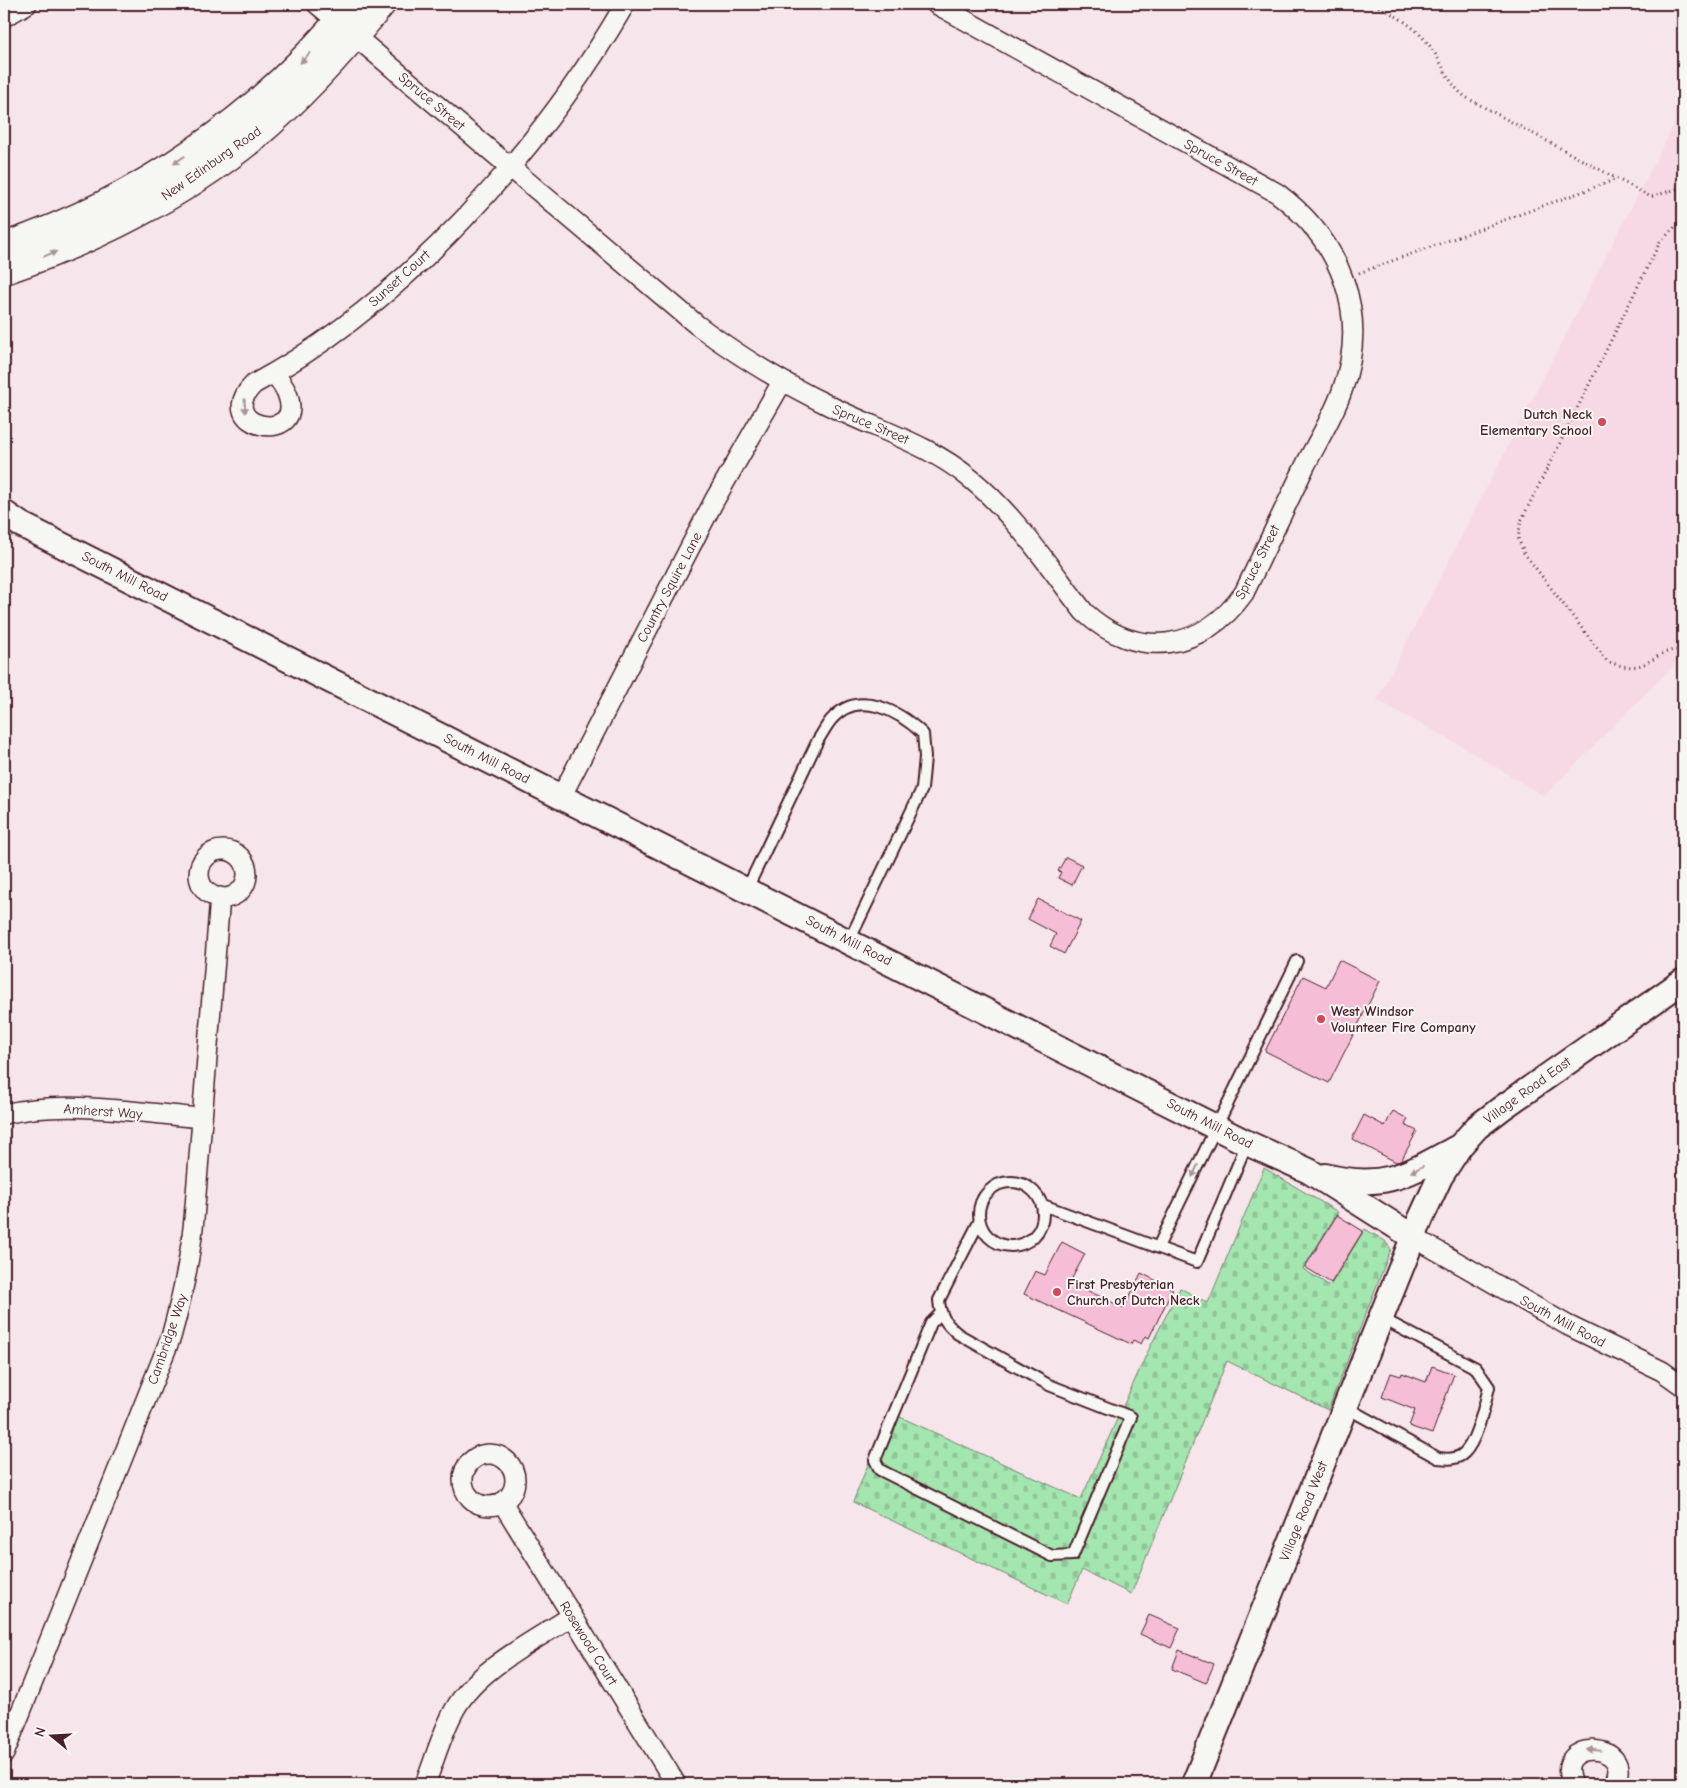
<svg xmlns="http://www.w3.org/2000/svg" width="1687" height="1788" viewBox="0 0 1687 1788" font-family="'Comic Neue',sans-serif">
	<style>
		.built { fill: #f6d9e4 }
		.cemetery { fill: url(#cemetery-stones); stroke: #77826e }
		.building { fill: #f5bed6; stroke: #4a1f2b }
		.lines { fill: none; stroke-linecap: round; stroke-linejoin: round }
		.service-casing { stroke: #4a1f2b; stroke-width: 14 }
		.minor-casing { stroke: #4a1f2b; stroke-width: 22 }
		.tertiary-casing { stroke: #4a1f2b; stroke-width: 28 }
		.secondary-casing { stroke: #4a1f2b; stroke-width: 31 }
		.path { stroke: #4a1f2b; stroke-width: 3; stroke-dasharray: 1 4; stroke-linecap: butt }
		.service { stroke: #f6f6f2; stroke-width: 10 }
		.minor { stroke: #f6f6f2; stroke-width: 19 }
		.tertiary { stroke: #f6f6f2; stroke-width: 24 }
		.secondary { stroke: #f6f6f2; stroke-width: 28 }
		.oneway { fill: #a99598 }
		.poi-dot { fill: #d1495b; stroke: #f6f6f2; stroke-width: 2 }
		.labels { text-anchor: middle; stroke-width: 4; stroke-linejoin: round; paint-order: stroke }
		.street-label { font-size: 14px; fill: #4a1f2b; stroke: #f6f6f2 }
		.poi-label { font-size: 14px; font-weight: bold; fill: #4a1f2b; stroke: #f6f6f2; text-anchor: start }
	</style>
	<defs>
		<pattern id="cemetery-stones" width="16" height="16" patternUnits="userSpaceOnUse" patternTransform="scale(1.25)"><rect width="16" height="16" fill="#a4e6b0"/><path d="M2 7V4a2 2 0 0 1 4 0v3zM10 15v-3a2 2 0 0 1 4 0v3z" fill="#8fc598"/></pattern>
	</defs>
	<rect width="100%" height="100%" fill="#f6e5ea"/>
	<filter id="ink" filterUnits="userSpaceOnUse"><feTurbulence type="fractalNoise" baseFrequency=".02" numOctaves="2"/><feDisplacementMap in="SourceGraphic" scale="10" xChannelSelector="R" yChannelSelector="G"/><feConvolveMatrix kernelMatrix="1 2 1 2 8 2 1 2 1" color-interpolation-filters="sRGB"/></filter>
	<g filter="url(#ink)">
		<path class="built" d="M1675,123L1683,128V663L1677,662L1544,796L1460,745L1377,700Z"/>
		<path class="cemetery" d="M1264,1168L1338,1212L1303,1269L1330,1286L1365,1229L1385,1241L1391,1249L1328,1410L1227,1361L1131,1594L1082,1570L1067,1604L853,1502L889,1412L1081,1499L1149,1349L1180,1288L1208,1303Z"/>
		<path class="building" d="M1066,857L1082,865L1072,885L1058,878L1061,872L1058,871Z
			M1038,899L1081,921L1064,954L1050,946L1056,934L1028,919Z
			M1339,960L1380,981L1329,1083L1265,1051L1303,976L1326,987Z
			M1393,1111L1408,1119L1405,1125L1417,1131L1401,1161L1396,1162L1352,1139L1364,1115L1385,1126Z
			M1337,1215L1363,1231L1331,1283L1305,1267Z
			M1062,1242L1085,1254L1070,1282L1124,1308L1141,1273L1173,1289L1149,1338L1145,1336L1141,1344L1133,1340L1131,1344L1024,1294L1035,1271L1045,1275Z
			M1432,1366L1454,1374L1432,1434L1409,1426L1415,1410L1382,1397L1391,1373L1401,1376L1402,1373L1426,1382Z
			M1149,1615L1180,1628L1171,1648L1140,1634Z
			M1179,1650L1214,1664L1206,1683L1172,1669Z"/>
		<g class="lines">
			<defs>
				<path id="service" d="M747,889L818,740C822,734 826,726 831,720C858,688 899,711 923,734L925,757L922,789L849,941
					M979 1214a32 32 0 1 1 64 0a32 32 0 1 1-64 0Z
					M1043,1205L1197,1262L1247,1143
					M1158,1247L1297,961
					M940,1314L931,1323L875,1460L880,1470L1052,1556L1073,1555L1131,1417L1049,1385L958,1334C946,1324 940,1316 939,1300L979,1222
					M1345,1407L1438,1458C1447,1459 1457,1460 1464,1453C1477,1441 1485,1404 1489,1387L1476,1368L1381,1318"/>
				<path id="minor" d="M317,4L697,325C739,356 782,383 830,406C878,430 929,444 971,479C1016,516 1049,567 1084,612C1137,661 1203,651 1244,593C1264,551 1285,508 1305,466C1317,442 1333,417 1342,391C1370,314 1341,241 1277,193L936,4
					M4,17L27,4
					M274,373C279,380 286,388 288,396C305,446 210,427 254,384C403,304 541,150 625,4
					M562,795L714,501L782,382
					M199 874a24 24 0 1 1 48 0a24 24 0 1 1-48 0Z
					M4,1114C68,1099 138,1113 202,1118
					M1413,1237L1567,1325L1662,1371L1683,1386
					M463 1480a26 26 0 1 1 52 0a26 26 0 1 1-52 0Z
					M502,1502L676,1784
					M4,1754L171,1337C182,1298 190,1260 194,1219L220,897
					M425,1784C435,1759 442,1732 455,1709C477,1669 534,1641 572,1616
					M1572,1784C1551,1736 1637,1742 1614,1784"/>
				<path id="tertiary" d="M4,513L20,524L1247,1143L1309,1171L1413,1237
					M1325,1176C1384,1191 1408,1174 1458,1147
					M1194,1784L1421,1218L1440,1177L1460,1146L1477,1127L1502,1108L1683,981"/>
				<path id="secondary" d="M4,247C139,201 264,116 353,4
					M4,270C93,240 183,195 256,135C302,96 343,50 381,4"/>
			</defs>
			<use href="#service" class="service-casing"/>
			<use href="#minor" class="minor-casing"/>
			<use href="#tertiary" class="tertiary-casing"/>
			<use href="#secondary" class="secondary-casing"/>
			<path class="path" d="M1374,4C1398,17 1416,26 1432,49C1444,66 1449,86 1467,98L1651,197L1683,187
				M1683,222L1674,228L1660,242L1521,521L1518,538L1524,553L1607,661C1650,680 1654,645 1683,651
				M1359,273L1617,179"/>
			<use href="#service" class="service"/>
			<use href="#minor" class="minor"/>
			<use href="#tertiary" class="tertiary"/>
			<use href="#secondary" class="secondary"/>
		</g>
		<defs><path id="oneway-solid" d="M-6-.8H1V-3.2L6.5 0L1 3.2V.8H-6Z" transform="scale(1.25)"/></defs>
		<g class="oneway">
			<use href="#oneway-solid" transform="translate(305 58) rotate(133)"/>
			<use href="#oneway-solid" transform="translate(179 160) rotate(146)"/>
			<use href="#oneway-solid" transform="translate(50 254) rotate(-22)"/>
			<use href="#oneway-solid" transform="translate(245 406) rotate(86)"/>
			<use href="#oneway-solid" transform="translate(1417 1169) rotate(153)"/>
			<use href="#oneway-solid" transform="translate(1195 1171) rotate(115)"/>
			<use href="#oneway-solid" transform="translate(1594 1750) rotate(-175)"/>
		</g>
	</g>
	<g class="poi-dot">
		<circle cx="1602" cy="422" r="5"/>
		<circle cx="1321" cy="1019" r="5"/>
		<circle cx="1057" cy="1292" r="5"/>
	</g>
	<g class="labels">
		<g class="street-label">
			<text transform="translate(432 101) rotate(40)" y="5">Spruce Street</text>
			<text transform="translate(1221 162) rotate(29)" y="5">Spruce Street</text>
			<text transform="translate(211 163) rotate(-35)" y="5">New Edinburg Road</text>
			<text transform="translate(399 278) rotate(-42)" y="5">Sunset Court</text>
			<text transform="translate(871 424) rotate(23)" y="5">Spruce Street</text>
			<text transform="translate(1257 562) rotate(-63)" y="5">Spruce Street</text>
			<text transform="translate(125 576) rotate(27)" y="5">South Mill Road</text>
			<text transform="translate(669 587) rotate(-62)" y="5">Country Squire Lane</text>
			<text transform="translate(487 758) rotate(27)" y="5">South Mill Road</text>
			<text transform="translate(849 940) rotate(27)" y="5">South Mill Road</text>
			<text transform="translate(1527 1090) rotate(-36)" y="5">Village Road East</text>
			<text transform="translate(103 1111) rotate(4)" y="5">Amherst Way</text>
			<text transform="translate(1210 1123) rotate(27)" y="5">South Mill Road</text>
			<text transform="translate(1563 1321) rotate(28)" y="5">South Mill Road</text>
			<text transform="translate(167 1339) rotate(-71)" y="5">Cambridge Way</text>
			<text transform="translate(1303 1511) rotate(-68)" y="5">Village Road West</text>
			<text transform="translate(589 1643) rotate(58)" y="5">Rosewood Court</text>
		</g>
		<g class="poi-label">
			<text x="1592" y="419" text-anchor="end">Dutch Neck<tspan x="1592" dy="16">Elementary School</tspan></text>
			<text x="1331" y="1016">West Windsor<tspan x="1331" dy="16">Volunteer Fire Company</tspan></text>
			<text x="1067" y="1289">First Presbyterian<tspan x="1067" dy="16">Church of Dutch Neck</tspan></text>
		</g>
	</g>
	<rect width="1687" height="1788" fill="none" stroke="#f6f6f2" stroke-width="20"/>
	<rect x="10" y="10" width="1667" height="1768" fill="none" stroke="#4a1f2b" stroke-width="2" filter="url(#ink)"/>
	<g transform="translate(52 1736) rotate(288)" stroke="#f6f6f2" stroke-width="4" paint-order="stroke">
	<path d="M0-4L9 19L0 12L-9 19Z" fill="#4a1f2b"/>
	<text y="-8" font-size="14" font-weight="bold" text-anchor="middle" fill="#4a1f2b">N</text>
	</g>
</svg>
